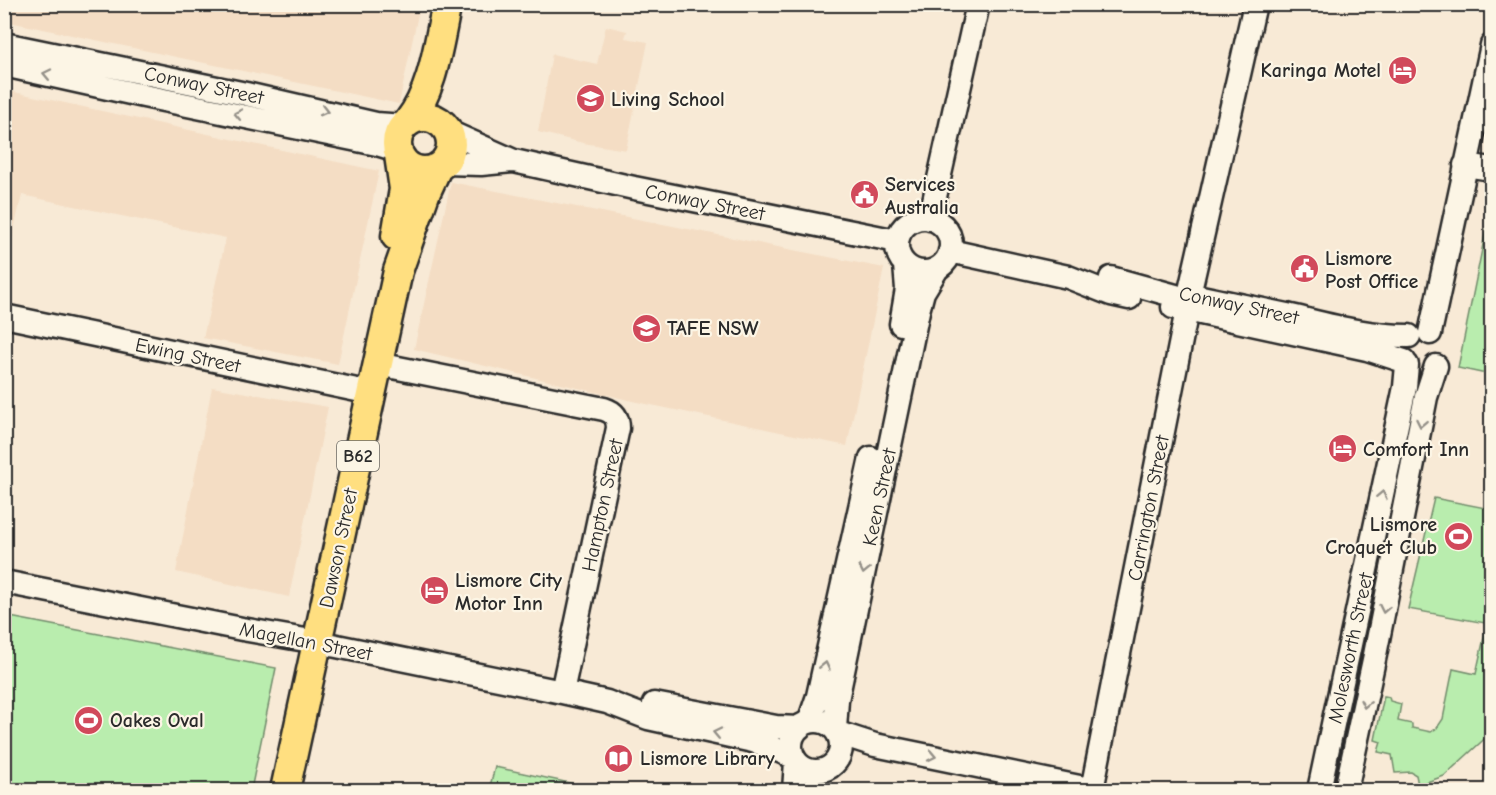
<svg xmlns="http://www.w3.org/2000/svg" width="1496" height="795" viewBox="0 0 1496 795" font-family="'Comic Neue',sans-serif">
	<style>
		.built { fill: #f4ddc4 }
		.green { fill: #b9edae; stroke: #728c6c; stroke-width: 1.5 }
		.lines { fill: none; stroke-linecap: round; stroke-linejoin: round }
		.minor-casing { stroke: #2b2b2b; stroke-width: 27 }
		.major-casing { stroke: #2b2b2b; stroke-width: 33 }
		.minor { stroke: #fcf5e5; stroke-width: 22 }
		.major { stroke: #ffdf80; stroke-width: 28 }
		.oneway { stroke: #949088 }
		.labels { text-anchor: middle; stroke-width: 4.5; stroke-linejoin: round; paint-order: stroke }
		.shield { fill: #fcf5e5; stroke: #6a6863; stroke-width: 1.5 }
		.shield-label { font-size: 18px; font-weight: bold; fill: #2b2b2b }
		.poi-label { font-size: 20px; font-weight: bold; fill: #2b2b2b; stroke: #fcf5e5; text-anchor: start }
		.street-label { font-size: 20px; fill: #2b2b2b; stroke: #fcf5e5 }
	</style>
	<rect width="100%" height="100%" fill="#f8ead6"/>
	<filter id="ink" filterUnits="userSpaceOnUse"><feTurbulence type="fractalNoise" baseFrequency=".0167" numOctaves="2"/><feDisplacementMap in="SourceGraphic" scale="12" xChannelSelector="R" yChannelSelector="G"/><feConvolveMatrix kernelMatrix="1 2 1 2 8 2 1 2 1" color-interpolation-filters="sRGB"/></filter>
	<g filter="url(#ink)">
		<path class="built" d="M5,4H420V5L399,104L5,21Z
			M606,26L627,31L625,38L648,42L626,150L583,143L538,132L552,54L597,64Z
			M5,90L379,171L338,364L203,338L226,238L22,195L5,267Z
			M451,182L884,268L847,446L637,402L414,349Z
			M212,387L328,407L289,597L176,572Z"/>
		<path class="green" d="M1491,205V375L1458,368Z
			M1434,498L1491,509V563L1490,564L1488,581L1491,582V595L1485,623L1408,609Z
			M1491,606V733L1444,776L1418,785L1416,775L1411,772L1395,773L1392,755L1378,752L1381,742L1375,740L1384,696L1389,697L1390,701L1401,704L1398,721L1412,724V728L1431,732L1437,728L1443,719L1453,669L1476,674Z
			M5,616L276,668L251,790H5Z
			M495,767L602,790H489Z"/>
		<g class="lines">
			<defs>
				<path id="minor" d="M4,44L246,94L376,124L404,126
					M4,65L144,96L377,144L397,150
					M449,132L514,161L634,188L897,241
					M444,163L481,164L512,161
					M1465,165L1492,169
					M897 245a27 27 0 1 1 54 0a27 27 0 1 1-54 0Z
					M930,219L978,4
					M950,251L1068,277L1111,294L1129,298
					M1187,294C1221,301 1254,308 1287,315C1329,325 1365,336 1409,336
					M1189,295L1255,4
					M1173,307L1367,349L1404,361
					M4,316L371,393
					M901,324L907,289L905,265
					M1430,333L1492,45
					M378,364L604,409C614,412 618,418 618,428L562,692
					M4,582L242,629L317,642L562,692L607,702L648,718L753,741L768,746L793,757
					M654,704L776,727L799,728
					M791 746a25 25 0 1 1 50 0a25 25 0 1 1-50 0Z
					M809,722L818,696L871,458
					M835,729L837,700L918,311L923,292L937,269
					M838,733L875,745L1094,790
					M794,790L796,762
					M1092,790L1187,310L1185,302L1176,296L1111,278
					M1319,790L1405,387L1407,365
					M1346,790L1375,655L1426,397L1436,366"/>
				<path id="major" d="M397 144a27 27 0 1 1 54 0a27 27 0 1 1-54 0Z
					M409,121C434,88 438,44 447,4
					M396,236L404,189L399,155
					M285,790L398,271L425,194L437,168"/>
			</defs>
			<use href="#minor" class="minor-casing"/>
			<use href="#major" class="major-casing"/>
			<use href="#minor" class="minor"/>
			<use href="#major" class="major"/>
		</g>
		<defs><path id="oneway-chevron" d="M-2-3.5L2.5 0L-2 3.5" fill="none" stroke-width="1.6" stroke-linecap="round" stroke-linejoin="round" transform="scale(1.5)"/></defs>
		<g class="oneway">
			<use href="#oneway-chevron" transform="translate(47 74) rotate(-168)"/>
			<use href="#oneway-chevron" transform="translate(324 111) rotate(14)"/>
			<use href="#oneway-chevron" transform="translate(238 114) rotate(-169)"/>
			<use href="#oneway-chevron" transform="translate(1421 423) rotate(101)"/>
			<use href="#oneway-chevron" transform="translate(1382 495) rotate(-78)"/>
			<use href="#oneway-chevron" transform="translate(864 570) rotate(102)"/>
			<use href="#oneway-chevron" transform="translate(1384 609) rotate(101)"/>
			<use href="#oneway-chevron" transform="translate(825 666) rotate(-77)"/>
			<use href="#oneway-chevron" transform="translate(1365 704) rotate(102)"/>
			<use href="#oneway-chevron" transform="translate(717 733) rotate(-168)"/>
			<use href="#oneway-chevron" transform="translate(932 756) rotate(12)"/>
		</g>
	</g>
	<defs>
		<symbol id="hotel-disc" viewBox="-11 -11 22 22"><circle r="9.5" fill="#d1495b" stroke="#fcf5e5"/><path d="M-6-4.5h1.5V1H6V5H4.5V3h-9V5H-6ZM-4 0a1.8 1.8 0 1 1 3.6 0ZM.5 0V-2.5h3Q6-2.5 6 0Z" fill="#fff"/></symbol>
		<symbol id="school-disc" viewBox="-11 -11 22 22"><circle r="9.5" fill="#d1495b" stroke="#fcf5e5"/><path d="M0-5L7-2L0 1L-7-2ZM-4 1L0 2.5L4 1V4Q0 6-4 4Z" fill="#fff"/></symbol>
		<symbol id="civic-disc" viewBox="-11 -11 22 22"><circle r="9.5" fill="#d1495b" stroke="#fcf5e5"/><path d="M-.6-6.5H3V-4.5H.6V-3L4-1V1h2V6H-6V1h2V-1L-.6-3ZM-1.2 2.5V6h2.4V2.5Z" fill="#fff"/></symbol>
		<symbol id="university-disc" viewBox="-11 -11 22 22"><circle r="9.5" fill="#d1495b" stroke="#fcf5e5"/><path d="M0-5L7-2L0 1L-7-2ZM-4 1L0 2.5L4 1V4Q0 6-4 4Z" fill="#fff"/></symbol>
		<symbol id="stadium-disc" viewBox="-11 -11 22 22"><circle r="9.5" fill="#d1495b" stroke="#fcf5e5"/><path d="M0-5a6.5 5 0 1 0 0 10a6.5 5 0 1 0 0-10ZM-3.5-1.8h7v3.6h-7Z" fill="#fff"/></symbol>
		<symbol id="library-disc" viewBox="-11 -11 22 22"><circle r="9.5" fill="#d1495b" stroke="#fcf5e5"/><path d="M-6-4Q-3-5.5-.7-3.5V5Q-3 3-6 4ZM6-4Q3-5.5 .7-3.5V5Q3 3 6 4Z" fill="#fff"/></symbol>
	</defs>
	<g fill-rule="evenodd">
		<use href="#hotel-disc" x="1386" y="54" width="33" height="33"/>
		<use href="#school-disc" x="574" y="82" width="33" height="33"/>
		<use href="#civic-disc" x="848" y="178" width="33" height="33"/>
		<use href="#civic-disc" x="1288" y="252" width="33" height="33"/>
		<use href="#university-disc" x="630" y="312" width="33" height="33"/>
		<use href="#hotel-disc" x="1326" y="432" width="33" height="33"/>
		<use href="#stadium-disc" x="1442" y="520" width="33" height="33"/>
		<use href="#hotel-disc" x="418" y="574" width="33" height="33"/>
		<use href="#stadium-disc" x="72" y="704" width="33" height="33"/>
		<use href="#library-disc" x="602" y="742" width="33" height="33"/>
	</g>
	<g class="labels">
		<rect class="shield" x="337" y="441" width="42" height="30" rx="4.5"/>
		<g class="shield-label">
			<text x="358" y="462">B62</text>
		</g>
		<g class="poi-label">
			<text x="1381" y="77" text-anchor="end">Karinga Motel</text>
			<text x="611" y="106">Living School</text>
			<text x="885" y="191">Services<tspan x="885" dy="23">Australia</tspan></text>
			<text x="1325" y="265">Lismore<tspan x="1325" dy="23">Post Office</tspan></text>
			<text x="667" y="335">TAFE NSW</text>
			<text x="1363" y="456">Comfort Inn</text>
			<text x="1437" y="531" text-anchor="end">Lismore<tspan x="1437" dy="23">Croquet Club</tspan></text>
			<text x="455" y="587">Lismore City<tspan x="455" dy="23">Motor Inn</tspan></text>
			<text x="110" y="727">Oakes Oval</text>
			<text x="640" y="765">Lismore Library</text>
		</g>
		<g class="street-label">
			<text transform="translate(204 85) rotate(12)" y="7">Conway Street</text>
			<text transform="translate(705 202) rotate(11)" y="7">Conway Street</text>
			<text transform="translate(1239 305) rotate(12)" y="7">Conway Street</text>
			<text transform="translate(188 355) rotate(12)" y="7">Ewing Street</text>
			<text transform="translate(879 497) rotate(-78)" y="7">Keen Street</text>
			<text transform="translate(602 505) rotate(-78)" y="7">Hampton Street</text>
			<text transform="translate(1148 508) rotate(-79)" y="7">Carrington Street</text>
			<text transform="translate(338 548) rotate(-78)" y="7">Dawson Street</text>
			<text transform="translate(306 641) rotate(11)" y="7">Magellan Street</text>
			<text transform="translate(1350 648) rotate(-78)" y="7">Molesworth Street</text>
		</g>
	</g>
	<rect width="1496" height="795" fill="none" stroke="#fcf5e5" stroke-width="24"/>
	<rect x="12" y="12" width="1472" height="771" fill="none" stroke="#2b2b2b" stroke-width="2" filter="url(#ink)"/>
</svg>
